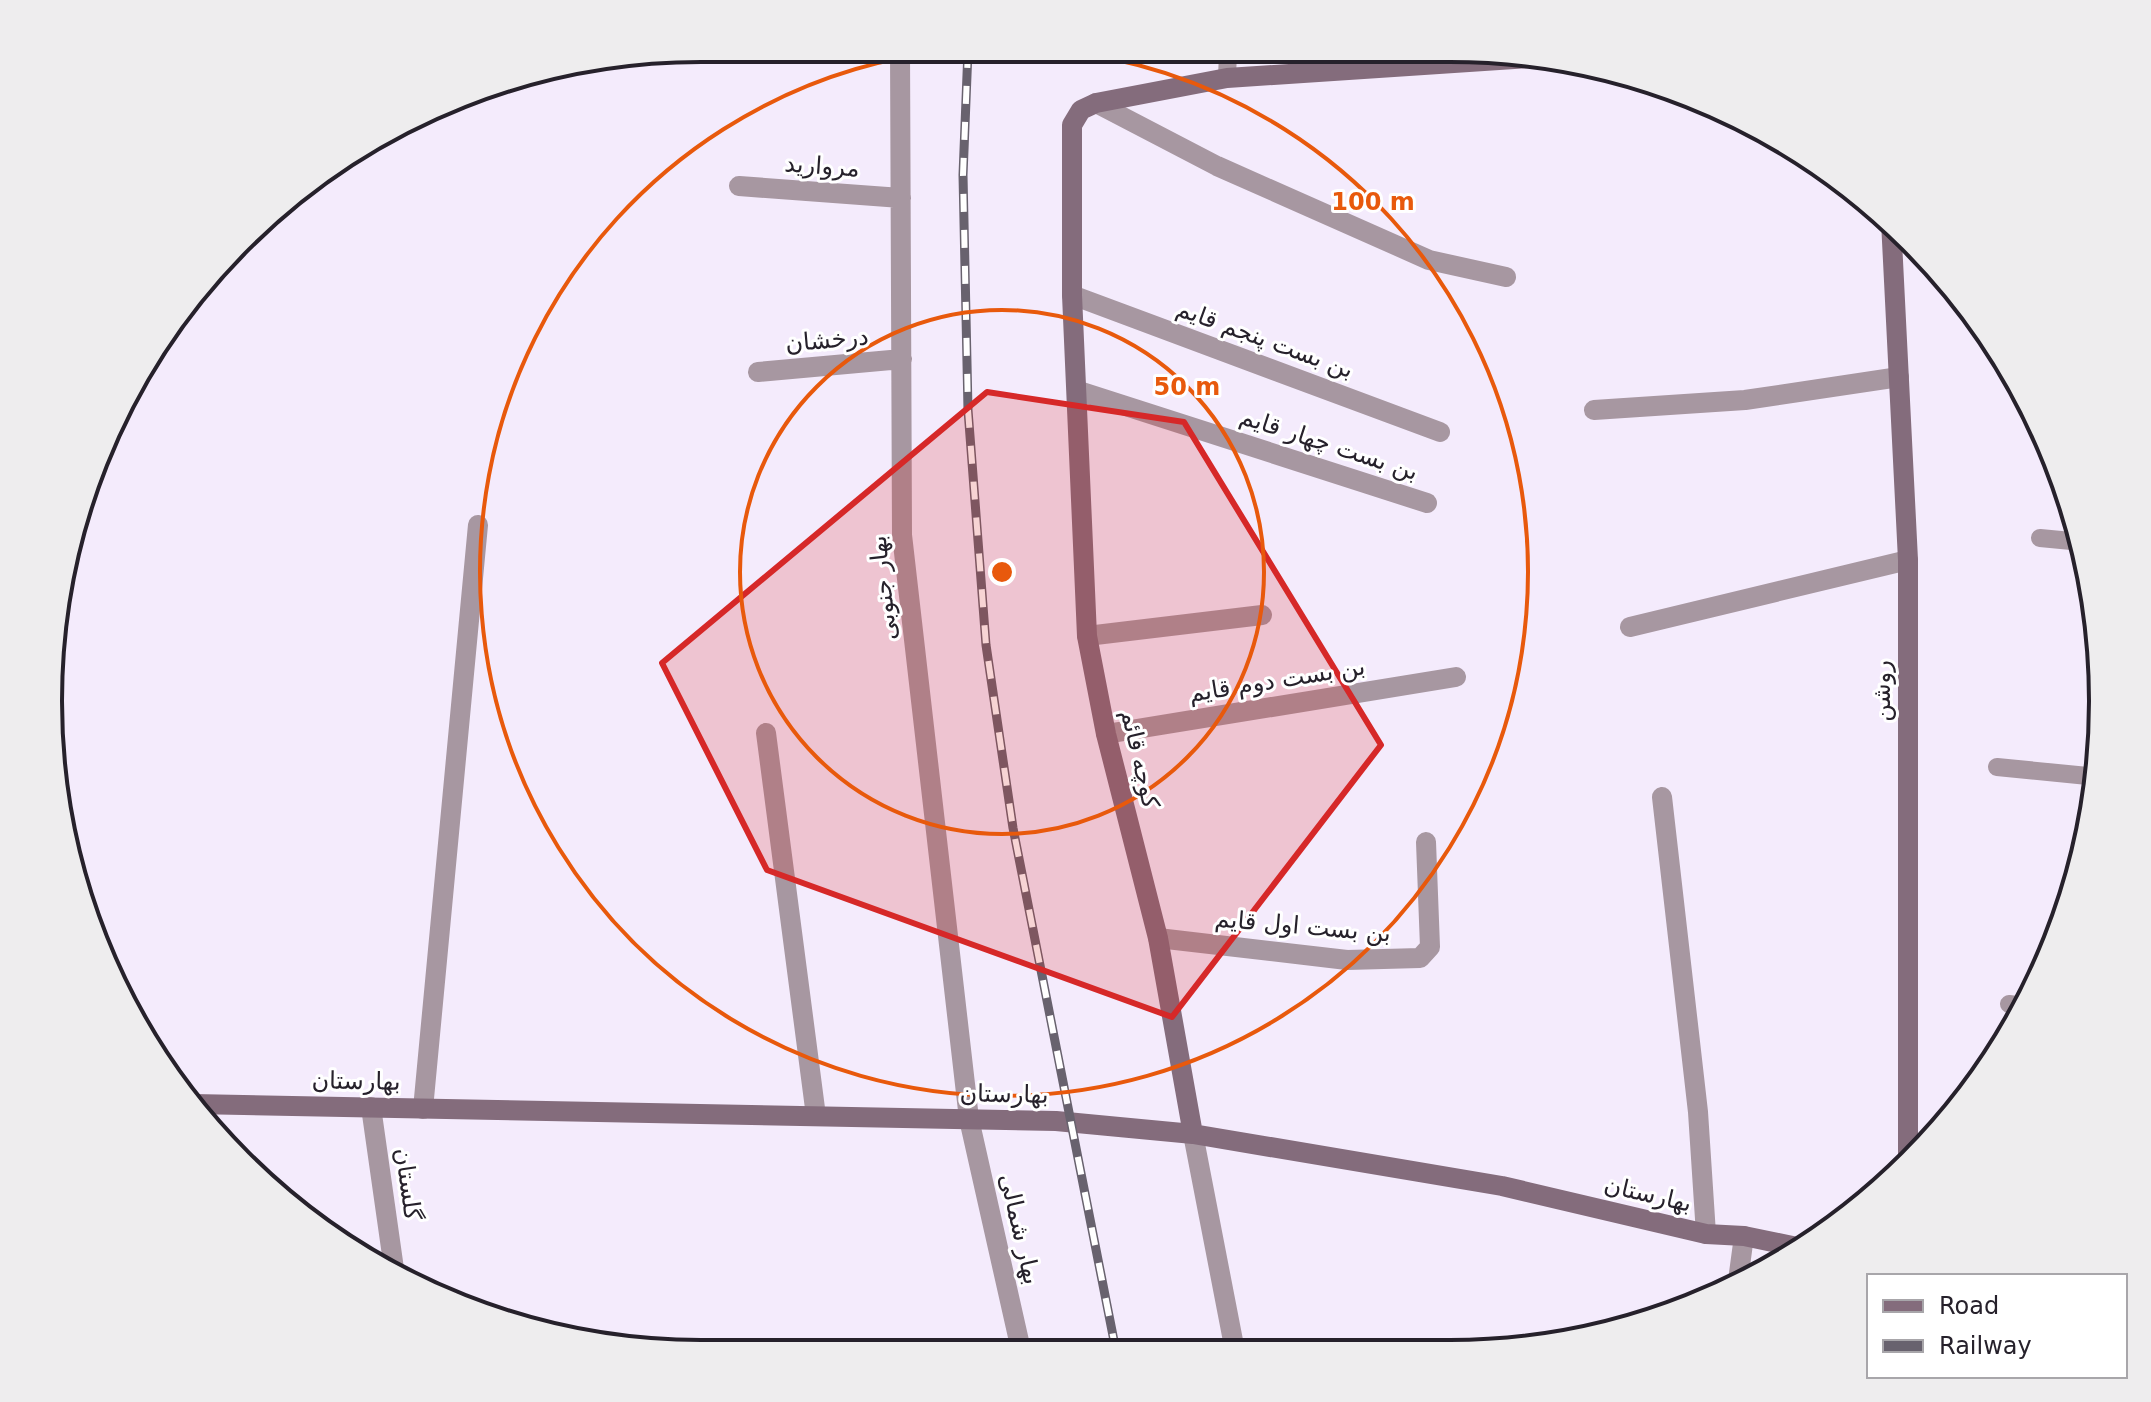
<svg xmlns="http://www.w3.org/2000/svg" width="2151" height="1402" viewBox="0 0 2151 1402" font-family="'DejaVu Sans','Noto Naskh Arabic',sans-serif">
	<style>
		.lines { fill: none; stroke-linecap: round; stroke-linejoin: round }
		.lane { stroke: #a797a1; stroke-width: 18 }
		.street { stroke: #a797a1; stroke-width: 20 }
		.secondary { stroke: #846c7c; stroke-width: 20 }
		.rail-casing { stroke: #68626e; stroke-width: 9 }
		.rail { stroke: #fff; stroke-width: 6; stroke-dasharray: 18; stroke-linecap: butt }
		.marked { fill: #d62828; fill-opacity: 0.2; stroke: #d62828; stroke-width: 6; stroke-linejoin: round }
		.ring { fill: none; stroke: #e8590c; stroke-width: 4 }
		.labels { text-anchor: middle; stroke-width: 6; stroke-linejoin: round; paint-order: stroke }
		.street-label { font-size: 24px; fill: #26212b; stroke: #fff }
		.rim { fill: none; stroke: #26212b; stroke-width: 4 }
		.centre { fill: #e8590c; stroke: #fff; stroke-width: 4 }
		.ring-label { font-size: 24px; text-anchor: middle; font-weight: bold; fill: #e8590c; stroke: #fff; stroke-width: 6; stroke-linejoin: round; paint-order: stroke }
	</style>
	<rect width="100%" height="100%" fill="#f4ebfc"/>
	<g class="lines">
		<path class="lane" d="M1227,78L1228,52
			M2040,538L2082,542
			M1997,767L2098,777
			M2009,1004L2025,1006"/>
		<path class="street" d="M900,49L902,535L969,1119L1021,1350
			M1096,103L1217,166L1429,260L1506,277
			M739,186L901,198
			M1072,295L1440,432
			M758,372L902,359
			M1079,391L1427,503
			M1594,410L1745,400L1899,377
			M1630,627L1908,560
			M1087,636L1262,615
			M766,733L816,1116
			M1106,734L1456,677
			M1662,797L1698,1112L1706,1234
			M1158,938L1347,960L1420,958L1430,947L1426,842
			M371,1107L394,1269
			M423,1109L478,525
			M1193,1134L1235,1351
			M1737,1288L1744,1236"/>
		<path class="secondary" d="M1891,221L1908,560V1162
			M193,1104L1056,1121L1193,1134L1502,1186L1706,1234L1744,1236L1802,1248
			M1193,1134L1158,938L1106,734L1087,636L1072,295V125L1081,110L1096,103L1227,78L1546,57"/>
		<defs>
			<path id="rail" d="M968,50L963,175L968,410L986,645L1013,828L1116,1351"/>
		</defs>
		<use href="#rail" class="rail-casing"/>
		<use href="#rail" class="rail"/>
	</g>
	<path class="marked" d="M987,392L1184,422L1381,745L1172,1017L767,870L662,663Z"/>
	<g class="ring">
		<circle cx="1002" cy="572" r="262"/>
		<path d="M1052 50A524 524 0 1 1 956 50"/>
	</g>
	<g class="labels">
		<g class="street-label">
			<text transform="translate(822 166) rotate(4)" y="8">مروارید</text>
			<text transform="translate(1265 339) rotate(20)" y="8">بن بست پنجم قایم</text>
			<text transform="translate(827 340) rotate(-5)" y="8">درخشان</text>
			<text transform="translate(1329 444) rotate(18)" y="8">بن بست چهار قایم</text>
			<text transform="translate(883 588) rotate(-96)" y="8">بهار جنوبی</text>
			<text transform="translate(1277 680) rotate(-9)" y="8">بن بست دوم قایم</text>
			<text transform="translate(1882 691) rotate(-90)" y="8">روشن</text>
			<text transform="translate(1140 759) rotate(77)" y="8">کوچه قائم</text>
			<text transform="translate(1303 926) rotate(5)" y="8">بن بست اول قایم</text>
			<text transform="translate(356 1081) rotate(1)" y="8">بهارستان</text>
			<text transform="translate(1004 1094) rotate(1)" y="8">بهارستان</text>
			<text transform="translate(408 1184) rotate(82)" y="8">گلستان</text>
			<text transform="translate(1648 1194) rotate(13)" y="8">بهارستان</text>
			<text transform="translate(1020 1229) rotate(77)" y="8">بهار شمالی</text>
		</g>
	</g>
	<path d="M0 0H2151V1402H0ZM701 62H1450A639 639 0 0 1 2089 701V701A639 639 0 0 1 1450 1340H701A639 639 0 0 1 62 701V701A639 639 0 0 1 701 62Z" fill="#eeedee" fill-rule="evenodd"/>
	<path class="rim" d="M701 62H1450A639 639 0 0 1 2089 701V701A639 639 0 0 1 1450 1340H701A639 639 0 0 1 62 701V701A639 639 0 0 1 701 62Z"/>
	<circle cx="1002" cy="572" r="12" class="centre"/>
	<g class="ring-label">
		<text x="1373" y="210">100 m</text>
		<text x="1187" y="395">50 m</text>
	</g>
	<rect x="1867" y="1274" width="260" height="104" fill="#ffffff" stroke="#a8a6aa" stroke-width="2"/>
	<rect x="1883" y="1300" width="40" height="12" fill="#846c7c" stroke="#a8a6aa" stroke-width="2"/>
	<text x="1939" y="1314" font-size="24" fill="#26212b">Road</text>
	<rect x="1883" y="1340" width="40" height="12" fill="#68626e" stroke="#a8a6aa" stroke-width="2"/>
	<text x="1939" y="1354" font-size="24" fill="#26212b">Railway</text>
</svg>
